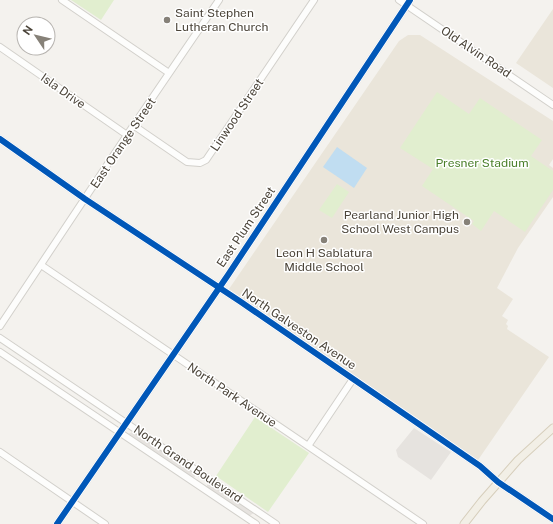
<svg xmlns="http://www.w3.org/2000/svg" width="553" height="524" viewBox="0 0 553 524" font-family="'Public Sans',sans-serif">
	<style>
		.education { fill: #eae5da }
		.green { fill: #e1eecf }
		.parking { fill: #e6e3df }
		.water { fill: #c0ddf1 }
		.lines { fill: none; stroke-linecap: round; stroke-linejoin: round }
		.minor-casing { stroke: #d2d0cb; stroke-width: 8 }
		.major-casing { stroke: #d6cebb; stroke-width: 9 }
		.minor { stroke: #fdfdfc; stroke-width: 6 }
		.major { stroke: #f2efe6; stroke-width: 7 }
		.cycleway-casing { stroke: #fff; stroke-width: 8 }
		.cycleway { stroke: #0057b8; stroke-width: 6 }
		.poi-dot { fill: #868178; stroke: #fff; stroke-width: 1.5 }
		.labels { text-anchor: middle; stroke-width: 3; stroke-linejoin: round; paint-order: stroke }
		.poi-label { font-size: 12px; fill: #4b4439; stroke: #fff; text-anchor: start }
		.street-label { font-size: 12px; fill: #4b4439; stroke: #fff }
		.park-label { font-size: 12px; fill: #4a7f2a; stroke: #fff }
	</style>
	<rect width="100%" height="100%" fill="#f4f2ee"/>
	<path class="education" d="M553,9V88L516,63Z
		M408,35H420L553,121V159L549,165L553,168V197L518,248L497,288L513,299L502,316L508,320L506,324L508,326L507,329L549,357L478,460L229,289L399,41Z"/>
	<path class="green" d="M71,0H114L101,20Z
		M437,92L469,114L480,98L542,140L531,156L553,171V190L525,232L494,211L481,231L472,224L474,221L422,186L433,169L400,148Z
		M337,184L349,192L332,218L319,210Z
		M255,417L309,453L268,512L216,476Z"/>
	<path class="parking" d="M414,428L451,452L431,480L398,457L396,450Z
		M135,431L194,471L195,477L190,478L125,435Z
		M212,483L254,513L247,517L207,490V485Z"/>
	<path class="water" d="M337,147L367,168L354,188L323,167Z"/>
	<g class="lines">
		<defs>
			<path id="minor" d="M62,0L169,73
				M399,0L553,105
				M0,47L127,135
				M133,125L187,162L200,163L206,160L314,0
				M0,139L85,199L241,302L480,466L498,482L553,519
				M41,265L423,524
				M0,326L127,135L219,0
				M0,338L276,524
				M0,352L256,524
				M308,446L353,379
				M0,452L105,524
				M57,524L228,275L410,0"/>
			<path id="major" d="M464,524L482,501L518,460L553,428"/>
		</defs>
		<use href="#minor" class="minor-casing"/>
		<use href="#major" class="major-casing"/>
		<use href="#minor" class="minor"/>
		<use href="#major" class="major"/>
		<defs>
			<path id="cycleway" d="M0,139L85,199L241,302L480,466L498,482L553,519
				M57,524L228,275L410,0"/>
		</defs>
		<use href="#cycleway" class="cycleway-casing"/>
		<use href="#cycleway" class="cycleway"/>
	</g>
	<g class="poi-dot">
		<circle cx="167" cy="20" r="4"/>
		<circle cx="467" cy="222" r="4"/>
		<circle cx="324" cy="240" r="4"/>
	</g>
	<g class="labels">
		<g class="poi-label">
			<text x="175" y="17">Saint Stephen<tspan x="175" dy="14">Lutheran Church</tspan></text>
			<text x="459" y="219" text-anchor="end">Pearland Junior High<tspan x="459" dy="14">School West Campus</tspan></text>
			<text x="324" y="257" text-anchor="middle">Leon H Sablatura<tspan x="324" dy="14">Middle School</tspan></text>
		</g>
		<g class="street-label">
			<text transform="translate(476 52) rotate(34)" y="4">Old Alvin Road</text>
			<text transform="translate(63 91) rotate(35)" y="4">Isla Drive</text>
			<text transform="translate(237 115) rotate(-56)" y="4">Linwood Street</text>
			<text transform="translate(123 143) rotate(-56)" y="4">East Orange Street</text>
			<text transform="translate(246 227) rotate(-56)" y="4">East Plum Street</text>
			<text transform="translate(299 329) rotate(34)" y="4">North Galveston Avenue</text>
			<text transform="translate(232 395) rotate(34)" y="4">North Park Avenue</text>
			<text transform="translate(188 464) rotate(34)" y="4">North Grand Boulevard</text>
		</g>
		<g class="park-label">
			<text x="482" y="167">Presner Stadium</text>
		</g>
	</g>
	<g transform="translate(36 36) rotate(305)"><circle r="19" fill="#ffffff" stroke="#b7b4b0"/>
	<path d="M0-3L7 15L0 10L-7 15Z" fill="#868178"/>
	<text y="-6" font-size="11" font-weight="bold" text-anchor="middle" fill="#4b4439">N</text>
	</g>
</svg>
